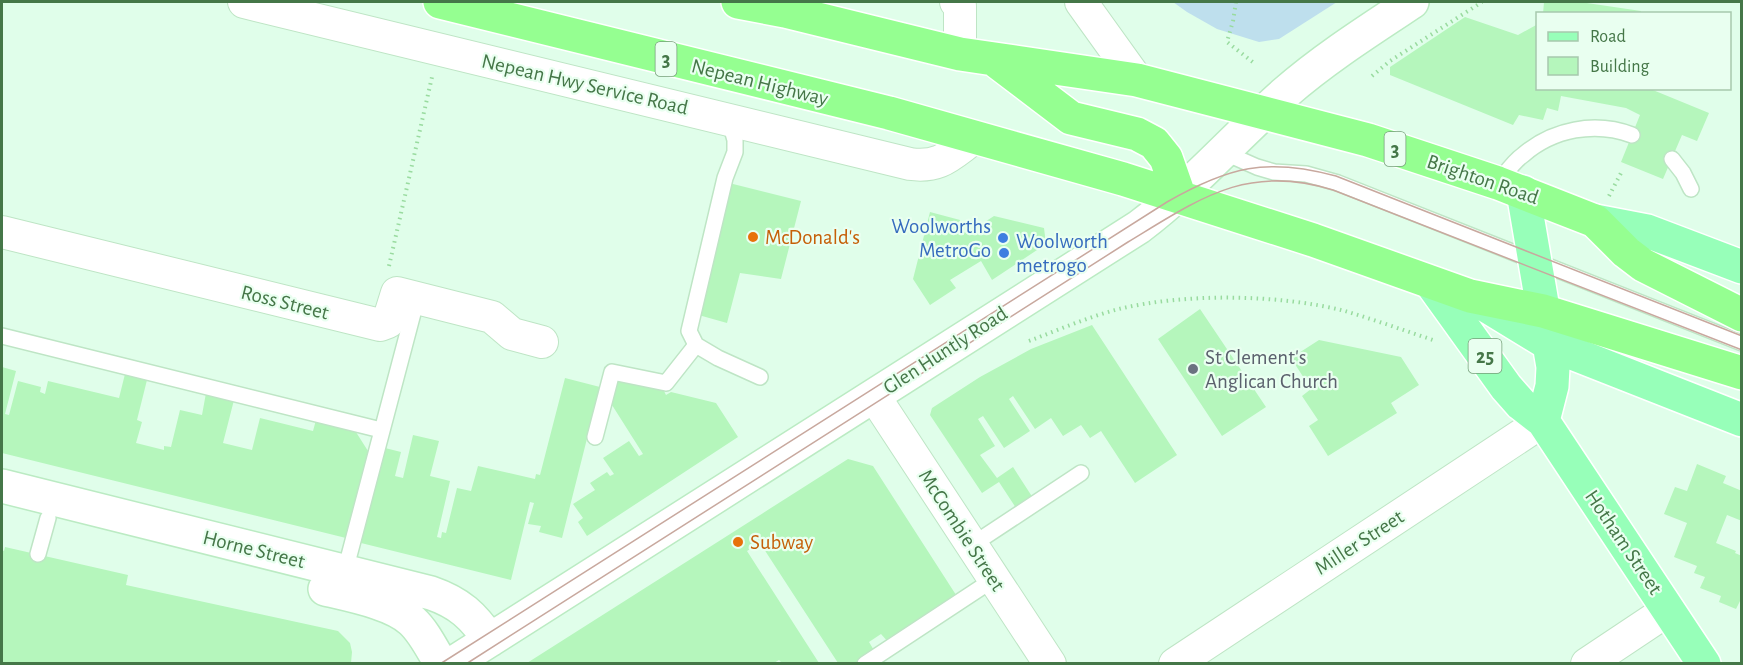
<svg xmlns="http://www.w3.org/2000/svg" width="1743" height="665" viewBox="0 0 1743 665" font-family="'Alegreya Sans',sans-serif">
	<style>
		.green { fill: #bedfed }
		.building { fill: #b5f6bc }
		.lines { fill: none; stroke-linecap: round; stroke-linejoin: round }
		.lane-casing { stroke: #bee5c5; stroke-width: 18 }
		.street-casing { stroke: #bee5c5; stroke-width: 34 }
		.secondary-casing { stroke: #bbebc3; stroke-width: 36 }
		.primary-casing { stroke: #fff; stroke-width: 36 }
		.highway-casing { stroke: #fff; stroke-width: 36 }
		.path { stroke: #99db9f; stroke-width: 4; stroke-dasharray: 1.5 4.5; stroke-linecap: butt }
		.lane { stroke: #fff; stroke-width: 15 }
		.street { stroke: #fff; stroke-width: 32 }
		.secondary { stroke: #fff; stroke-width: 33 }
		.primary { stroke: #97ffb9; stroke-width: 33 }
		.highway { stroke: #95ff91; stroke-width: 33 }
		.tram { stroke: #c8a89e; stroke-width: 1.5 }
		.food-dot { fill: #e8710a; stroke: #e9fff0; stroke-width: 2 }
		.shop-dot { fill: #3f7fe0; stroke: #e9fff0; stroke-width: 2 }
		.worship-dot { fill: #6b7280; stroke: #e9fff0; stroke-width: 2 }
		.labels { text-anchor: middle; stroke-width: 4.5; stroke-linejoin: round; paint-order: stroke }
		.shield { fill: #e9fff0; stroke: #76a07a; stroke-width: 1.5 }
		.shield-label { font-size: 20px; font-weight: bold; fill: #457748 }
		.street-label { font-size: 21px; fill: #457748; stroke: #e9fff0 }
		.shop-label { font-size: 21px; fill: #366cbe; stroke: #e9fff0; text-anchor: end }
		.food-label { font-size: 21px; fill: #c56008; stroke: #e9fff0; text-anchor: start }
		.worship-label { font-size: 21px; fill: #5b616d; stroke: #e9fff0; text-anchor: start }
	</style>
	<rect width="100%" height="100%" fill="#e0feea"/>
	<path class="green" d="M1173,2H1337L1279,39L1259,42L1217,29L1187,12Z"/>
	<path class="building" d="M1544,2H1580L1641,11L1640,14H1543Z
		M1465,17L1518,35L1538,24V88H1648L1709,113L1697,141L1682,135L1663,179L1621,162L1640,115L1626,108L1561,96L1558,111L1547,108L1543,120L1519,115L1513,125L1390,75V67Z
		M729,183L801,201L781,279L740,273L727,323L695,314Z
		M930,212L960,220L958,231L968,233L994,216L1044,228L1046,244L992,280L981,261L950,280L956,288L930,305L913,279Z
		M1200,309L1266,407L1222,436L1158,339Z
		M1092,325L1177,455L1135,483L1101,431L1090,438L1081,425L1063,436L1051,418L1035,429L1013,396L1009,399L1030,431L1004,448L983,416L978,419L995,446L980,455L997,478L1013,467L1033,498L1016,508L999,482L982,493L930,415L932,408L980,377L1031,349Z
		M1319,340L1401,357L1419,385L1391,403L1397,413L1328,456L1309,426L1318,420L1302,396L1311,389L1291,358Z
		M2,367L16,371L5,414L9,415L18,381L41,387L40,392L45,394L48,381L119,398L125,374L147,380L137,420L142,422L136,443L164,450V446L171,447L180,410L202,415L206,393L234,400L223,443L252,450L260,418L313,431L316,420L354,429L368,451L346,538L2,453Z
		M565,378L600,387L562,538L539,532L541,526L528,524L534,503L530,502L511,580L361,543L385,448L401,452L395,476L403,478L413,435L439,441L430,476L450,481L437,537L441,538L442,532L446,533L457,488L471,491L478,466L535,479L536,474L540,475Z
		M617,381L663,389L666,395L671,392L716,403L738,437L587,536L578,522L583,518L573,504L595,490L590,483L607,472L610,476L614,474L603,458L629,441L639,456L643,454L612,405Z
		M848,459L873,466L958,598L889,643L881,634L869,642L875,652L856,663H838L760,543L747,551L819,663H782L779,660L774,663H527Z
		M1697,464L1726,476L1723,483L1742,491V521L1727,515L1716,543L1736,551L1735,553L1742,556V597L1736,609L1719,602L1721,596L1700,588L1705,577L1694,573L1697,566L1674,557L1687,523L1664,514L1675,487L1687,491Z
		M5,547L128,575L126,585L338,631L350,643L352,652L351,663H2V550L4,551Z"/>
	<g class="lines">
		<defs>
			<path id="lane" d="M729,119L735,140V152L725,178L689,331L696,345L718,358L760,377
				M1223,152L1257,167L1274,172L1306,174L1338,183L1742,343
				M1672,159L1683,173L1691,189
				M1498,183C1506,173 1513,162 1523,155C1553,129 1595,121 1632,135
				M2,336L381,430
				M595,437L612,372L666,383L696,345
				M972,545L1081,473
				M38,554L48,518
				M345,571L417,298
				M865,664L994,579"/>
			<path id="street" d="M244,2L910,164C941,168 950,155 974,138
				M956,2L960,6V54
				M1081,2L1137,80
				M2,232L380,325L388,322L397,293L492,317L512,334L542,342
				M874,396L1050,664
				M1175,664L1543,421
				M1587,664L1668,610"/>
			<path id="secondary" d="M2,486L431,593C460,603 473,616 490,640
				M325,589C350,595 393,603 412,621C424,632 432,649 441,664
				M452,664L1139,227C1192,187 1235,137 1285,93C1324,59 1368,31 1412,2"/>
			<path id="primary" d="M1523,192L1553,367L1552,386L1543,421
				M1595,221L1647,231L1742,267
				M1432,284L1506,387L1521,404L1543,421L1704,664
				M1472,297L1549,344L1742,420"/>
			<path id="highway" d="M440,2L889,113L1123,179L1313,240L1470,296L1543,311L1742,373
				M738,2L785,11L960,54L1137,80L1368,140L1498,183L1595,221L1626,252L1643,265L1742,315
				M996,61L1071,118L1137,134L1154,143L1166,158L1179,195"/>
		</defs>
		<use href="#lane" class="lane-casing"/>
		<use href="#street" class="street-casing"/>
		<use href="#secondary" class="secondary-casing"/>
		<use href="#primary" class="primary-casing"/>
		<use href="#highway" class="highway-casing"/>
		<path class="path" d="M1236,2L1233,21L1227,42L1254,63
			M1372,76L1390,61L1482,2
			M1609,196L1621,173
			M389,266L432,77
			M1029,341C1058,330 1088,317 1119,309C1185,293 1279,294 1345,311C1375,320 1406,331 1436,341"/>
		<use href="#lane" class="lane"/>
		<use href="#street" class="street"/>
		<use href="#secondary" class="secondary"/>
		<use href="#primary" class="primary"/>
		<use href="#highway" class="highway"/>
		<path class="tram" d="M440,664L1167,202C1228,167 1267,157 1336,176L1742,336
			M466,664L1128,242C1199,199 1247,163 1333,190L1742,350"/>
	</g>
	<g class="food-dot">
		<circle cx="753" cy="237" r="6"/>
		<circle cx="738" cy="542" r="6"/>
	</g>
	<g class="shop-dot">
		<circle cx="1003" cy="238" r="6"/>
		<circle cx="1004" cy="253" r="6"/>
	</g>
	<circle class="worship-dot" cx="1193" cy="369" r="6"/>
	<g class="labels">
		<g class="shield">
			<rect x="655.5" y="42" width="21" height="34" rx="4.5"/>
			<rect x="1384.5" y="132" width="21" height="34" rx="4.5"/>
			<rect x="1468.5" y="339" width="33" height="34" rx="4.5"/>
		</g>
		<g class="shield-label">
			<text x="666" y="66">3</text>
			<text x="1395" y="156">3</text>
			<text x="1485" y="363">25</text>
		</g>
		<g class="street-label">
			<text transform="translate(760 82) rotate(14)" y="7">Nepean Highway</text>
			<text transform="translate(585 84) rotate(13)" y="7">Nepean Hwy Service Road</text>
			<text transform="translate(1483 179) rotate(19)" y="7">Brighton Road</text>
			<text transform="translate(285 302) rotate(14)" y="7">Ross Street</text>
			<text transform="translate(945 350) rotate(-33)" y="7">Glen Huntly Road</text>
			<text transform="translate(962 530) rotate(57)" y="7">McCombie Street</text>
			<text transform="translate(1359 542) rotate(-33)" y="7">Miller Street</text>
			<text transform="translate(1624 542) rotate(56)" y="7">Hotham Street</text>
			<text transform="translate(254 549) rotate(14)" y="7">Horne Street</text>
		</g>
		<g class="shop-label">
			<text x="991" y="233">Woolworths<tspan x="991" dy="24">MetroGo</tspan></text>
			<text x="1016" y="248" text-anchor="start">Woolworth<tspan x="1016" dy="24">metrogo</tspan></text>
		</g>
		<g class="food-label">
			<text x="765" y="244">McDonald's</text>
			<text x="750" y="549">Subway</text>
		</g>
		<g class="worship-label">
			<text x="1205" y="364">St Clement's<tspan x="1205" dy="24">Anglican Church</tspan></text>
		</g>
	</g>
	<rect width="1743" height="665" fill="none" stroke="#457748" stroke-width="6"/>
	<rect x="1536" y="12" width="195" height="78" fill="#e9fff0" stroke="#a7c9ad" stroke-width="1.5"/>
	<rect x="1548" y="32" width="30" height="9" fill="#97ffb9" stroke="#a7c9ad" stroke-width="1.5"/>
	<text x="1590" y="42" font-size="18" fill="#457748">Road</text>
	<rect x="1548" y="57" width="30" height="18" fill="#b5f6bc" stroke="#a7c9ad" stroke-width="1.5"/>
	<text x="1590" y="72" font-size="18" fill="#457748">Building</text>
</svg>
